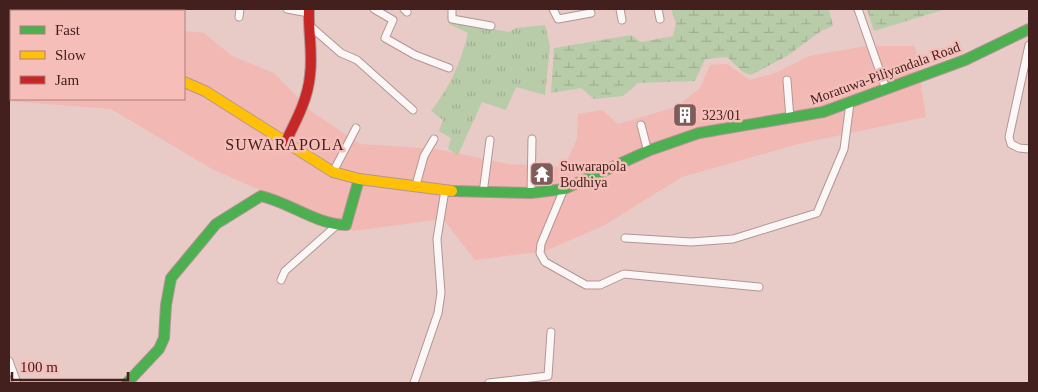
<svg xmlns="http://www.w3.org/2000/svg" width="1038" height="392" viewBox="0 0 1038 392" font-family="Georgia,serif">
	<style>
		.built { fill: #f2b8b4 }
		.grass { fill: url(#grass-tufts) }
		.wetland { fill: url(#wetland-marsh) }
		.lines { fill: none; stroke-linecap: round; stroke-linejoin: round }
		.street-casing { stroke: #b29593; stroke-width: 9 }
		.fast-casing { stroke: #b29593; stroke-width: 12 }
		.slow-casing { stroke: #b29593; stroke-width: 12 }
		.jam-casing { stroke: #b29593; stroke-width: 12 }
		.street { stroke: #fcf7f7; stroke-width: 7 }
		.fast { stroke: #4caf50; stroke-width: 10 }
		.slow { stroke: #ffc107; stroke-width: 10 }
		.jam { stroke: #c62828; stroke-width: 10 }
		.labels { text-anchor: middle; stroke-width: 5; stroke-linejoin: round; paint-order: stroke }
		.street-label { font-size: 14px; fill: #43201e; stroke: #f6beb9 }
		.poi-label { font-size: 14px; fill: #43201e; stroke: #f6beb9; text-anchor: start }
		.quarter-label { font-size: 16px; letter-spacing: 1px; fill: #43201e; stroke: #f6beb9 }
	</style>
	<defs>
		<pattern id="grass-tufts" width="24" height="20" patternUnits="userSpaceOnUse" patternTransform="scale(1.25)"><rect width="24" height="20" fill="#b9cca9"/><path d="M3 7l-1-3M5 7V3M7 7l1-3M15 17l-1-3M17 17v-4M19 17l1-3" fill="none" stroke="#a0af91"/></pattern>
		<pattern id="wetland-marsh" width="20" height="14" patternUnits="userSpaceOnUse" patternTransform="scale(1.25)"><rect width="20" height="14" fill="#b9cca9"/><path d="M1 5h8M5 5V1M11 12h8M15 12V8" fill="none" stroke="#a0af91"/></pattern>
	</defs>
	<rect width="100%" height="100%" fill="#e8cac7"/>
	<path class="built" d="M9,19H11V99H184V31L204,33L232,56L274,73L312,112L360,144L437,149L508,164L564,167L577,139L578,114L602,110L618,124L676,107L700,88L710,65L727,64L750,80L773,74L809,56L866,46H915L926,117L798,144L682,177L603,226L545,251L475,260L443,219L353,231L346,225L301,212L264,192L212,169L111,109L9,101Z"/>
	<path class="grass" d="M450,21L509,32L516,28L545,25L550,46L545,95L516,87L506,110L482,102L458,155L448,149L451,138L439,131L443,120L431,111C450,87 461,62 468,33L449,24Z"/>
	<path class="wetland" d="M671,9H829L833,26L821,31L787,56L751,75L743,72L727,57L705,59L695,81L638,83L623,96L594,99L581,88L551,93L554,48L631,35L641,42L673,36L676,23Z
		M867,9H946L874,31Z"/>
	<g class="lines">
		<defs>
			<path id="street" d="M287,9L309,13
				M374,9L393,20L385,38L415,55L449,68
				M404,9L407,12
				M452,9V19L491,26
				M553,9L558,19L591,13
				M620,9L622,20
				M658,9L660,19
				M858,9L886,89
				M239,17L240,9
				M310,26L341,53L357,60L413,110
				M1029,45L1009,137L1011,144L1019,148L1029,149
				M787,80L790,119
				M641,125L648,152
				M333,172L356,128
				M416,185L424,156L434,139
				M564,189L541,244L540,253L545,262L586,285H600L624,274L759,287
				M483,193L490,140
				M531,193L532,139
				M625,238L691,242L733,239L817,213L844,149L850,103
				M281,280L285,271L337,225
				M9,361L17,383
				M414,383L438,313L441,293L437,239L445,190
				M489,383L548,376L551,332"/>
			<path id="fast" d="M9,61H11
				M452,191L531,193L564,189L650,150L699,133L823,112L965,60L1029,29
				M127,383L159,349L164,338L166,305L171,278L216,224L261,196C291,203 315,224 346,225L359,179"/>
			<path id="slow" d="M184,82L205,91L333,172L359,179L452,191"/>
			<path id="jam" d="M285,143C296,121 308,99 310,75C313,53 308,31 309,9"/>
		</defs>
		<use href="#street" class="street-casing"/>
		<use href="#fast" class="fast-casing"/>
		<use href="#slow" class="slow-casing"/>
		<use href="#jam" class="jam-casing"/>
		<use href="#street" class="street"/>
		<use href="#fast" class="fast"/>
		<use href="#slow" class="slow"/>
		<use href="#jam" class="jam"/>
	</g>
	<defs>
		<symbol id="building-square" viewBox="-11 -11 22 22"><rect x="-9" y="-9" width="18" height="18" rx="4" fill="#7d5c59" stroke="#f6beb9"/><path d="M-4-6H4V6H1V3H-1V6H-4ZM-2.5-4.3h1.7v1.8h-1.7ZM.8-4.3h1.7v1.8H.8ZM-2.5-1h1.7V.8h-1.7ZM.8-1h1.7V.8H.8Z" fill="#fff"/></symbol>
		<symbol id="temple-square" viewBox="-11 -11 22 22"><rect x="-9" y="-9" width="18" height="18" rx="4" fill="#7d5c59" stroke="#f6beb9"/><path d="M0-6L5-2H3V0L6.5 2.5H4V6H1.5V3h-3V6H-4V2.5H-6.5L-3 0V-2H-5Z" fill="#fff"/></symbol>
	</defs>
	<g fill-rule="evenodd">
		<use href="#building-square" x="671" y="101" width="28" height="28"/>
		<use href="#temple-square" x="528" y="160" width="28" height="28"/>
	</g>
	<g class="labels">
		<g class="street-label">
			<text transform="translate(885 73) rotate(-20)" y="5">Moratuwa-Piliyandala Road</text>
		</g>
		<g class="poi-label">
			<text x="702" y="120">323/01</text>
			<text x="560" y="171">Suwarapola<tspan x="560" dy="16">Bodhiya</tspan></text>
		</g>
		<g class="quarter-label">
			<text x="285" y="150">SUWARAPOLA</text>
		</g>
	</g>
	<rect width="1038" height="392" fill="none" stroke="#43201e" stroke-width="20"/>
	<rect x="10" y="10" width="175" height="90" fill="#f6beb9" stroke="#ae7f7b"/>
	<rect x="20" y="26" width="25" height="8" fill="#4caf50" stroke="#ae7f7b"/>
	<text x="55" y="35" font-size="15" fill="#43201e">Fast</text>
	<rect x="20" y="51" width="25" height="8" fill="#ffc107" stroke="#ae7f7b"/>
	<text x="55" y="60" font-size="15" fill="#43201e">Slow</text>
	<rect x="20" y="76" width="25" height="8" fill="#c62828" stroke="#ae7f7b"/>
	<text x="55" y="85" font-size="15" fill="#43201e">Jam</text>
	<path d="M12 372v8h116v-8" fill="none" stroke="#43201e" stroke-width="2.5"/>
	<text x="20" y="372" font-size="15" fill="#43201e" stroke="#f6beb9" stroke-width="4" paint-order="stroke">100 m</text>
</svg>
